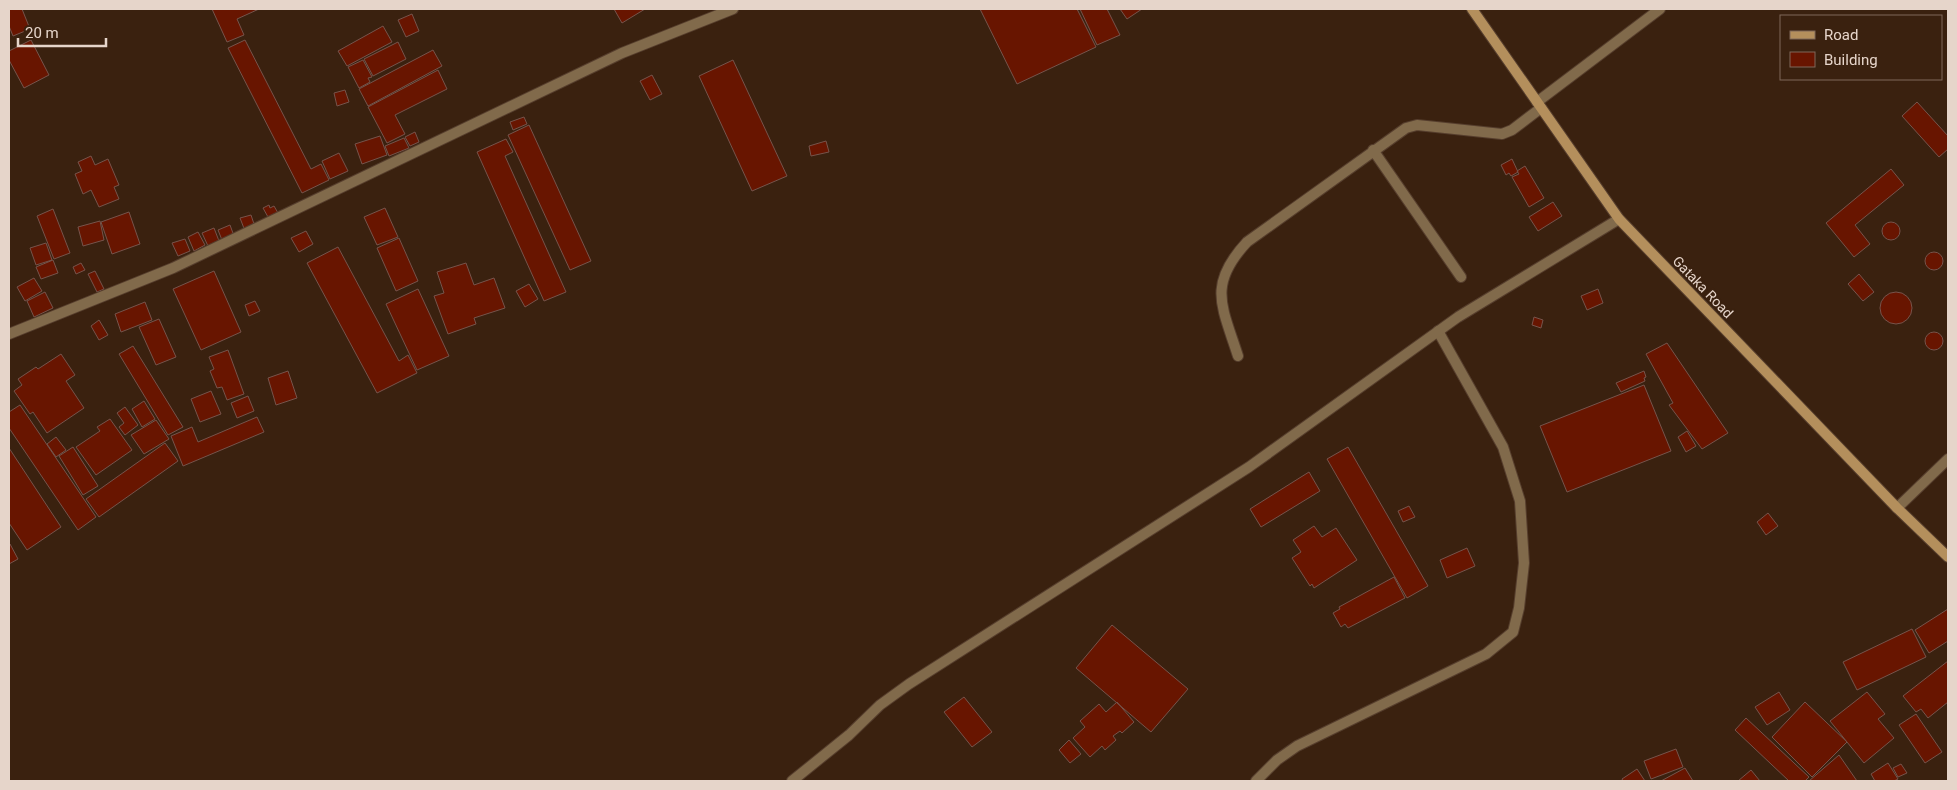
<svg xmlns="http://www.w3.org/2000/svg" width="1957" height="790" viewBox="0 0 1957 790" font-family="Roboto,sans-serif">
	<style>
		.building { fill: #681500; stroke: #76544b }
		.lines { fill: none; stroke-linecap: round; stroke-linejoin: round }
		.lane-casing { stroke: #563e2d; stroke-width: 12 }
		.street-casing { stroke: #563e2d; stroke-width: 12 }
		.secondary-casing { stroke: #563e2d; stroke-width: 12 }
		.lane { stroke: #816a4b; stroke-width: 10 }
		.street { stroke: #816a4b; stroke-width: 10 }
		.secondary { stroke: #b48f5c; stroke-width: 10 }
		.labels { text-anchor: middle; stroke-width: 4; stroke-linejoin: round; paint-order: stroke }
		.street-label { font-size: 14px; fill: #e6d5ca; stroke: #3a210f }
	</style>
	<rect width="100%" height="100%" fill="#3a210f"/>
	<path class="building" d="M9,9H22L30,29L13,36L9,26Z
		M212,9H259L237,19L244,35L227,42Z
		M614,9H645L622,23Z
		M980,9H1077L1096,47L1017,84Z
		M1080,9H1107L1120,35L1097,45Z
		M1120,9H1142L1127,19Z
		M412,14L419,31L406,37L398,20Z
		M383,26L392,42L347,66L338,51Z
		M31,40L49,75L24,88L9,60V51Z
		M245,40L311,169L321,164L329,180L302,193L228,48Z
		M398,42L406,59L373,76L364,59Z
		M433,50L442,66L368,106L359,89Z
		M363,60L372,77L368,78L370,82L359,88L348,67Z
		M733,60L787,176L752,191L699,76Z
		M438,70L447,89L395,115L405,134L387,143L368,107Z
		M652,75L662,94L650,100L640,81Z
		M345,90L349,102L337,106L334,93Z
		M1917,102L1948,136V149L1939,157L1902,116Z
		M524,117L527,124L513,130L510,122Z
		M529,125L591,261L570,270L508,135Z
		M415,132L419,142L410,146L405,137Z
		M380,136L387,155L362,164L355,144Z
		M404,138L409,148L389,156L385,146Z
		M506,139L513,152L505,156L566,292L544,301L477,152Z
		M826,141L829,152L811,156L809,146Z
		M339,153L348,171L330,179L322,161Z
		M91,156L95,165L108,159L119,185L114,187L119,199L99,207L91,190L83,194L75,174L82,171L78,162Z
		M1512,159L1518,172L1511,176L1509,173L1506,175L1501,165Z
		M1525,166L1544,198L1529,207L1512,177L1519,174L1517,171Z
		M1891,169L1904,185L1855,225L1870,244L1854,257L1826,223Z
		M1553,202L1562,216L1538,231L1529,217Z
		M269,205L270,208L274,206L278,213L268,217L263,208Z
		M385,208L398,237L377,245L364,217Z
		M53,209L70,253L54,259L37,216Z
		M129,212L140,244L112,254L101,222Z
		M251,215L255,227L245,231L240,218Z
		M100,221L104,240L83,246L78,227Z
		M1882 231a9 9 0 1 1 18 0a9 9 0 1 1-18 0Z
		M230,225L234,236L222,240L218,230Z
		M214,228L219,241L208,246L202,233Z
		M306,231L313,244L299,252L291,238Z
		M198,232L205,245L194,251L188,237Z
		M399,238L418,281L396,291L377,248Z
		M185,239L190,251L178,256L172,243Z
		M46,243L52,260L36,265L30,248Z
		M338,247L399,361L408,355L417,373L377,393L307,263Z
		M1925 261a9 9 0 1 1 18 0a9 9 0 1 1-18 0Z
		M53,260L58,273L41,279L36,267Z
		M81,263L85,270L76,274L73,267Z
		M466,263L474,285L494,278L505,308L474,318L476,324L448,334L434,296L444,293L437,272Z
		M95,271L104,289L97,292L88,274Z
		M214,271L241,332L201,350L173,289Z
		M1859,274L1874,292L1863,301L1848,284Z
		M34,278L42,291L25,301L17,287Z
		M529,284L538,299L525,307L516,291Z
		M418,289L449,356L417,370L386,304Z
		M1598,289L1603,303L1587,310L1581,296Z
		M45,292L53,308L34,317L27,301Z
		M1880 308a16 16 0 1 1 32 0a16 16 0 1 1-32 0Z
		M255,301L260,311L249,316L245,305Z
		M145,302L152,320L121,332L115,314Z
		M1534,317L1543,320L1541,328L1532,325Z
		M159,319L176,357L156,365L139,327Z
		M99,320L108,335L99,340L91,326Z
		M1925 341a9 9 0 1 1 18 0a9 9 0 1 1-18 0Z
		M1667,343L1728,433L1702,449L1669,405L1673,403L1646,354Z
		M133,346L183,427L168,435L119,354Z
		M228,350L244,394L227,400L222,387L217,388L210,371L214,369L209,357Z
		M61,354L75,375L66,381L84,408L47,433L33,412L30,414L14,391L22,385L18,379L36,367L38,369Z
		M288,371L297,398L276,405L268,378Z
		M1644,371L1646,377L1644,378L1645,381L1621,392L1616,383Z
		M1644,385L1671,451L1567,492L1540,426Z
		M211,391L221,414L200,422L191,399Z
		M248,396L254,411L237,418L231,403Z
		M144,401L155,419L142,427L132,409Z
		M20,405L96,517L78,530L9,428V412Z
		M125,407L138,425L125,435L119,427L124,423L117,413Z
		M257,417L264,432L183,466L171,436L192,427L198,442Z
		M110,419L132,450L96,475L76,447L100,431L97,427Z
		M156,420L169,439L144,454L131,435Z
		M1687,431L1696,446L1686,452L1678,437Z
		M56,437L66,450L56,457L47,444Z
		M165,443L178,461L99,517L86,499Z
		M73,447L98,486L83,495L59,456Z
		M1348,447L1428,586L1407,598L1327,459Z
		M9,448L61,527L27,550L9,523Z
		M1309,472L1320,491L1261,527L1250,509Z
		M1409,506L1415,517L1403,522L1398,511Z
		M1768,513L1778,526L1766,535L1757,522Z
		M1314,526L1322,537L1336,528L1357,560L1314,588L1312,584L1310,586L1292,558L1301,552L1293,540Z
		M10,544L18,559L9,564V545Z
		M1467,548L1475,566L1447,578L1440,560Z
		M1394,577L1405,598L1348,628L1345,624L1341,627L1333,613L1340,609L1339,607Z
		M1948,609V641L1929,653L1915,630Z
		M1112,625L1188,689L1151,732L1076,668Z
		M1912,629L1926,657L1857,690L1843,662Z
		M1948,661V702L1928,718L1921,709L1916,712L1903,696Z
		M1779,692L1790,710L1767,725L1755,707Z
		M1867,692L1885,714L1878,719L1894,738L1864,763L1830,721Z
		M964,697L992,732L972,747L944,712Z
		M1117,702L1134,722L1122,733L1120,731L1113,736L1116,740L1105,750L1102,746L1090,757L1073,738L1085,727L1080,721L1099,704L1106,712Z
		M1805,702L1847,742L1812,777L1772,737Z
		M1916,714L1942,752L1925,763L1899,725Z
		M1746,718L1809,777L1805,781H1789L1735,730Z
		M1069,740L1081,754L1070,763L1059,750Z
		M1676,749L1683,767L1651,779L1644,761Z
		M1839,755L1857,781H1809Z
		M1888,763L1898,779L1894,781H1875L1871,774Z
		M1901,764L1907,773L1898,777L1893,768Z
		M1685,768L1693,781H1661Z
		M1637,769L1645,781H1623L1622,779Z
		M1751,770L1760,781H1738Z"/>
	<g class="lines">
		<defs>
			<path id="lane" d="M1373,150L1461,277
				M1238,356C1222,306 1207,285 1247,242L1406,128L1417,125L1502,134L1512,130L1541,108
				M1897,508L1948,459
				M1256,781L1277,760L1297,746L1486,654L1513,632L1519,608L1524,563L1520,501L1503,447L1438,331"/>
			<path id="street" d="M1537,102L1660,9
				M9,334L173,268L622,53L733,9
				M792,781L849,735L880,705L909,684L1249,467L1458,317L1619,219"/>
			<path id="secondary" d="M1472,9L1619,219L1897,508L1948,557"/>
		</defs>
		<use href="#lane" class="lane-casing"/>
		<use href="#street" class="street-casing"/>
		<use href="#secondary" class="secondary-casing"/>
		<use href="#lane" class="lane"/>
		<use href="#street" class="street"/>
		<use href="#secondary" class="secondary"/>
	</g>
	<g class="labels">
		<g class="street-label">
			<text transform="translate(1703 287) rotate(46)" y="5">Gataka Road</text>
		</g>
	</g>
	<rect width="1957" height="790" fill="none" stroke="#e6d5ca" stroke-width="20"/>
	<rect x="1780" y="15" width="162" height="65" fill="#3a210f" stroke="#7f695a"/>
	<rect x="1790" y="31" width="25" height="8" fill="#b48f5c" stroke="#7f695a"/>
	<text x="1824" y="40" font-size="15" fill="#e6d5ca">Road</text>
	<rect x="1790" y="52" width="25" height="15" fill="#681500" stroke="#7f695a"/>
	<text x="1824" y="65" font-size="15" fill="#e6d5ca">Building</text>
	<path d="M18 38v8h88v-8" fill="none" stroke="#e6d5ca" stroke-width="2.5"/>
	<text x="25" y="38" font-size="15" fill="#e6d5ca" stroke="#3a210f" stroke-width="4" paint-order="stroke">20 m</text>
</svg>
